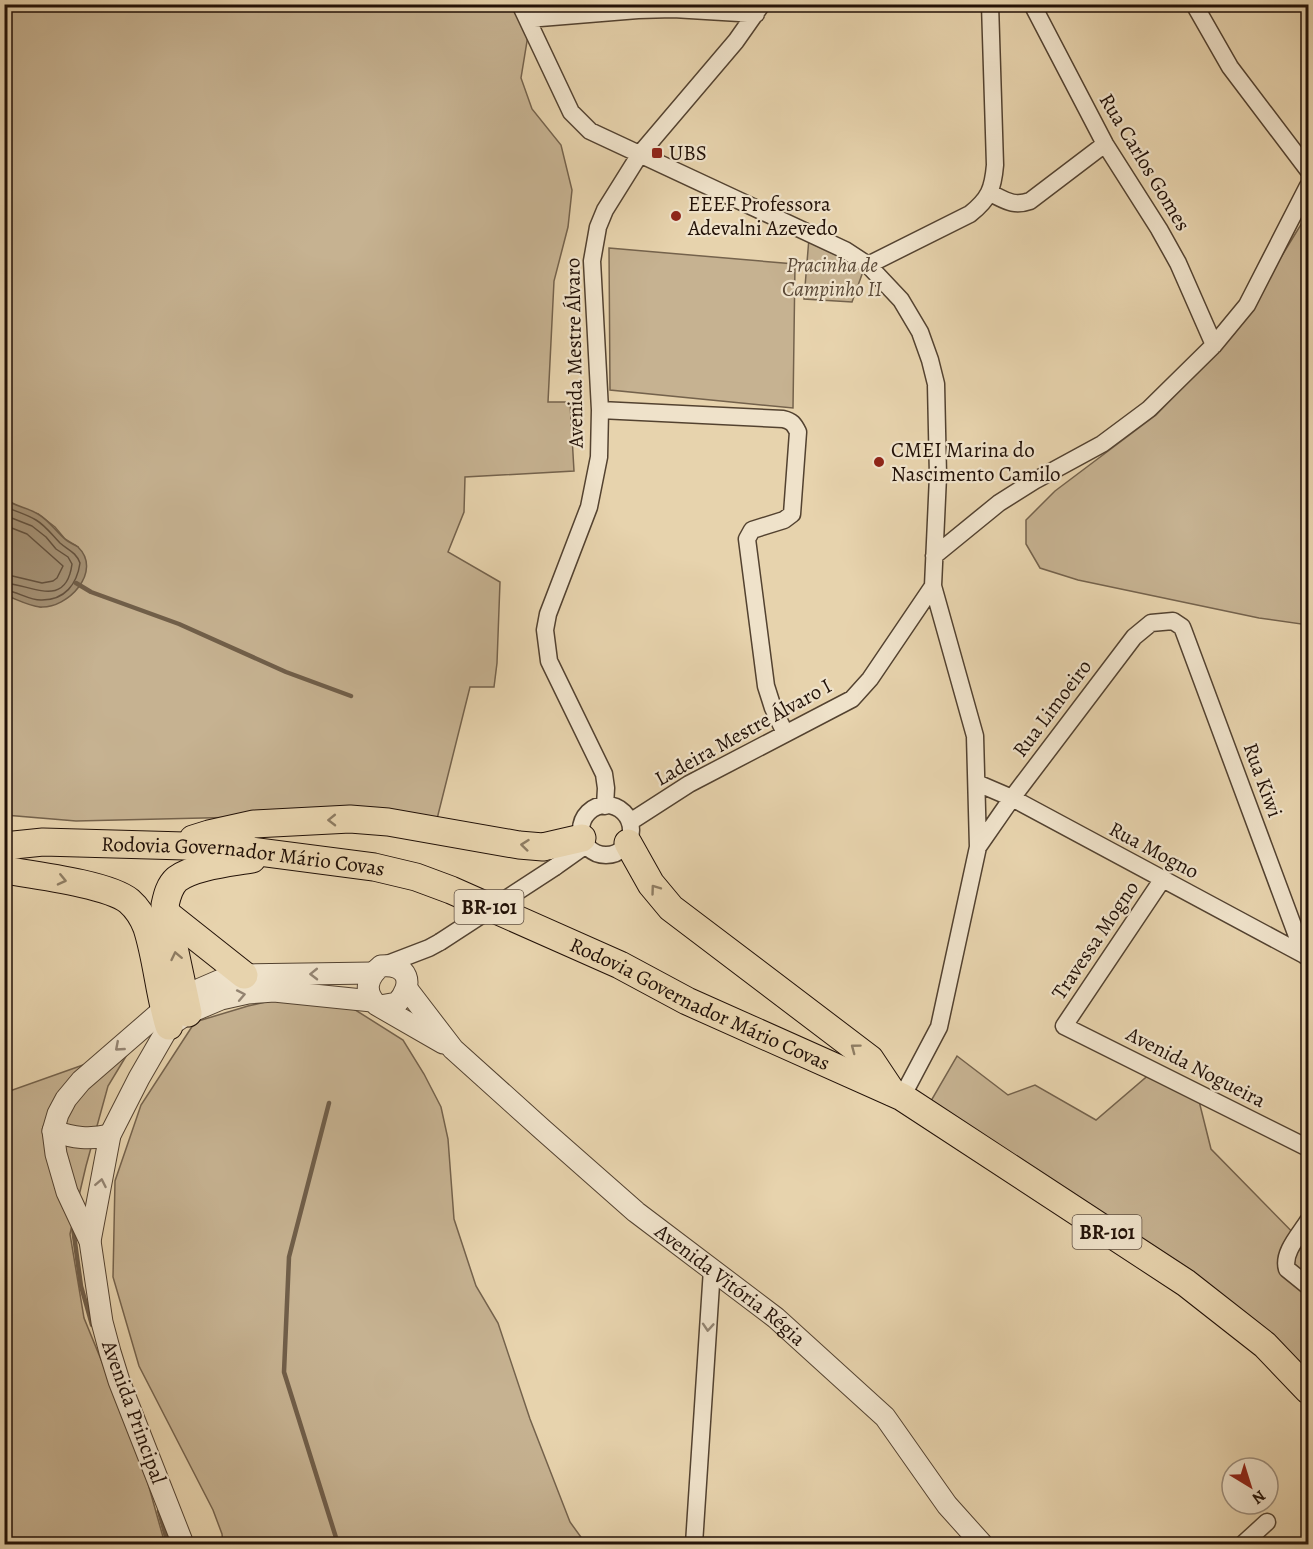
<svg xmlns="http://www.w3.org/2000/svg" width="1313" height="1549" viewBox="0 0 1313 1549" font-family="Alegreya,serif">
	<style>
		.green { fill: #c6b291; stroke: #74624c; stroke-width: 1.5 }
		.water { fill: #a49175; stroke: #705e49; stroke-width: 1.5 }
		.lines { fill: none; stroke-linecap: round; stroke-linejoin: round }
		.shore { stroke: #63513e; stroke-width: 1.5 }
		.stream { stroke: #705e49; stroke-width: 4.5 }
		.minor-casing { stroke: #534230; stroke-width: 19 }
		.tertiary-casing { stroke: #534230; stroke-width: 23 }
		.primary-casing { stroke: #221107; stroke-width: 29 }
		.minor { stroke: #efe2ca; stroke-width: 16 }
		.tertiary { stroke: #efe2ca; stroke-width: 21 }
		.primary { stroke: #e7d3ad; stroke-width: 27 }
		.minor-bridge-casing { stroke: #534230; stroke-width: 19; stroke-linecap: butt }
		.minor-bridge { stroke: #efe2ca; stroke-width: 16 }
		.oneway { stroke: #8e7c62 }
		.oneway2 { stroke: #938472 }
		.poi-dot { fill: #8f2418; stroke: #efe2ca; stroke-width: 2 }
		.labels { text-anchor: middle; stroke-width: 4.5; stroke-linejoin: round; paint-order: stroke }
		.shield { fill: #efe2ca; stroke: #605042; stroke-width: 1.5 }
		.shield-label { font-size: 20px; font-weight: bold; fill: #221107 }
		.poi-label { font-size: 21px; fill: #221107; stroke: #efe2ca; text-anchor: start }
		.street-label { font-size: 21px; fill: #221107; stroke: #efe2ca }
		.park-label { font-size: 21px; font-style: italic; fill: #5b4937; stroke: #efe2ca }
	</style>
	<rect width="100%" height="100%" fill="#e7d3ad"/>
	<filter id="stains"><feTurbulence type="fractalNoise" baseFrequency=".00333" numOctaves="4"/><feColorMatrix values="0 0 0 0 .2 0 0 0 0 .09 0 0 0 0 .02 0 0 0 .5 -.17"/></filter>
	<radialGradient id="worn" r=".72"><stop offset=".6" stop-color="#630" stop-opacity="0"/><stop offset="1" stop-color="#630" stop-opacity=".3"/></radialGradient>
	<path class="green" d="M5,5H515L528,35L521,78L532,109L561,145L572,190L568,227L554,281L548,402H570L574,471L465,477L464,512L448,552L500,582L497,663L494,687H470L437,819L335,815L76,821L5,815V595L41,607L78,547L65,539L55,527L38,514L22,509L5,499Z
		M1308,213V625L1259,618L1078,580L1040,568L1026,544V520L1055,491L1156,415L1234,334Z
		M809,238L865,266L852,302L804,299Z
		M609,248L795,264L793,408L610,390Z
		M287,997L349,1006L403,1040L424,1074L441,1107L448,1139L454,1219L476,1286L498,1323L530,1419L570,1522L583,1540L589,1544H223L222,1534L213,1510L139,1366L113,1277L115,1181L141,1105L195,1022L248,1006Z
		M131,1048L108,1086L86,1166L70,1234L84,1318L140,1455L165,1544H5L4,1093Z
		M957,1056L1008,1095L1035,1085L1096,1120L1151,1073L1199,1101L1211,1149L1308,1248V1371L1294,1358L928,1106Z"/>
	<path class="water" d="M4,499C15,506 28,508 38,514C50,521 56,532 66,540C69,543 74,544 78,547C103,571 68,609 40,607C29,606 16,599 5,595Z"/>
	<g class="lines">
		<path class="shore" d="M4,506C14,511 26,514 36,520C46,526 52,535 60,543C68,550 76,552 80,563C77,584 65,600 42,600C30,601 17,591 4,590
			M4,515L32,526L46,537L56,549L68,557L72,564C66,610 30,584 4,583
			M4,525L27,534L63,566L57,578L53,581L42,583L4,574"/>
		<path class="stream" d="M76,583L91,592L179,624L286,672L351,696
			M329,1103L289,1257L284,1372L338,1544
			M73,1228L81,1286L92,1325
			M159,1511L168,1544"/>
		<defs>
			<path id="minor" d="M520,4L571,112L590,131L845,250L868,265L901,300L920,332L930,360L936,384L938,476L933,586L975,736L978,847L939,1027L902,1097
				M1032,4L1105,144L1159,229L1178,263L1214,345
				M1194,4L1230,67L1308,170
				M528,19L638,10L673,9L756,14
				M990,193C1005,200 1013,207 1030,201L1105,144
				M868,265L970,214C989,199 993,189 995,165L990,4
				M600,410L783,419C792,421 794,424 798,432L792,514L784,520L752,530L747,539L766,686L773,708L785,733
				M934,556L999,503L1034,481L1102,444L1149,409L1214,345L1247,305L1308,186
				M977,783L1012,798L1308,957
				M581 830a25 25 0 1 1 50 0a25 25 0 1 1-50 0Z
				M605,806L606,788L604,774L549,661L545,630L548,614L589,507L599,457L600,410L592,261L598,227L605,210L640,154L736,41L762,4
				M630,822L689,784L852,699L870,679L933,586
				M978,847L1012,798L1134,637L1151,623L1173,621L1182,627L1184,632L1304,955
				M555,867L586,845
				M1162,880L1064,1026L1308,1148
				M382,966L429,948L440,942
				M1308,1221C1300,1234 1282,1253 1287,1269L1308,1286
				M694,1544L712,1269
				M1243,1544L1267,1522"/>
			<g id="tertiary">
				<path id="s1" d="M407,989L453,1049L543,1130L636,1212L776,1318L885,1417L947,1505L982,1544"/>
				<path d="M380,1006L397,1003C415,984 408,963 381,966C367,977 363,992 377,1005L443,1043"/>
				<path d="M53,1131C74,1138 89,1140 110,1135"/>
				<path d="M90,1241L110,1135L139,1078L169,1026L188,1013L221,999L248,993L274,991L372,1001"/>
				<path d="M183,1544L119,1381L110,1352L102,1322L90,1241L67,1192L56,1154L53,1131L58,1114L66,1099L81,1081L164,1009L184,996L221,980L244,975L372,973"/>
			</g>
			<g id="primary">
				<path d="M193,839L209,834L254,824L350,819L388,822L519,845L543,847L582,838"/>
				<path d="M628,843L651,884L671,908L870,1059L892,1092"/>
				<path id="s2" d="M4,846L43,842L220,847L374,867L416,877L451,890L620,965L687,1001L902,1097L1186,1283L1265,1345L1308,1390"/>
				<path d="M4,870C33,875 108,884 129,901C137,908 143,917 147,928C157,959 159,994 169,1026"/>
				<path d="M167,914L244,975"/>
				<path d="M188,1013L165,905C167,896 169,886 177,879C195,866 230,863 252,859"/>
			</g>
		</defs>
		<use href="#minor" class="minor-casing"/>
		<use href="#tertiary" class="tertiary-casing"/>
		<use href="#primary" class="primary-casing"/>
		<use href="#minor" class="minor"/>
		<use href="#tertiary" class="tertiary"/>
		<use href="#primary" class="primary"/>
		<defs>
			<path id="minor-bridge" d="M440,942L555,867"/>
		</defs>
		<use href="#minor-bridge" class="minor-bridge-casing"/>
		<use href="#minor-bridge" class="minor-bridge"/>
	</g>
	<defs><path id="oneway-chevron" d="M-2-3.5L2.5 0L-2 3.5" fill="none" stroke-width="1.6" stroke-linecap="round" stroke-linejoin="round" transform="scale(1.5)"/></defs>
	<g class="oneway">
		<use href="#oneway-chevron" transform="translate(332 820) rotate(179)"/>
		<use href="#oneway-chevron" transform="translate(525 845) rotate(-174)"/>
		<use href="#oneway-chevron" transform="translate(62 880) rotate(13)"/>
		<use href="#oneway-chevron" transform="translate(655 889) rotate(-126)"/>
		<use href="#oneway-chevron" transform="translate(176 956) rotate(-102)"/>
		<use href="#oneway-chevron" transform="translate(855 1048) rotate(-143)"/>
	</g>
	<g class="oneway2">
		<use href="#oneway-chevron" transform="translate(314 974) rotate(179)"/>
		<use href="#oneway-chevron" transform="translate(241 995) rotate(-11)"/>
		<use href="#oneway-chevron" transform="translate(119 1047) rotate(139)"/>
		<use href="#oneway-chevron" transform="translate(101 1183) rotate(-79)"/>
		<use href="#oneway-chevron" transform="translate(708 1327) rotate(94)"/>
	</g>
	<g class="poi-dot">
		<rect x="651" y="147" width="12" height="12" rx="3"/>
		<circle cx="676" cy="216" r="6"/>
		<circle cx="879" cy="462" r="6"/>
	</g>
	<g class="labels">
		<g class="shield">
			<rect x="454.5" y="890" width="69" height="34" rx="4.5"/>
			<rect x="1072.5" y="1215" width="69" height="34" rx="4.5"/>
		</g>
		<g class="shield-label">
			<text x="489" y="914">BR-101</text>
			<text x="1107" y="1239">BR-101</text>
		</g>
		<g class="poi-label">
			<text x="669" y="160">UBS</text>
			<text x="688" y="211">EEEF Professora<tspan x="688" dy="24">Adevalni Azevedo</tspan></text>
			<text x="891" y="457">CMEI Marina do<tspan x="891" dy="24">Nascimento Camilo</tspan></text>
		</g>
		<g class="street-label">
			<text transform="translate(1145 162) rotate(59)" y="7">Rua Carlos Gomes</text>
			<text transform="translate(574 353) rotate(-91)" y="7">Avenida Mestre Álvaro</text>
			<text transform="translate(1052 708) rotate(-53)" y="7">Rua Limoeiro</text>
			<text transform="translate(743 732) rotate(-29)" y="7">Ladeira Mestre Álvaro I</text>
			<text transform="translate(1263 780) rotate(70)" y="7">Rua Kiwi</text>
			<text transform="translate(1154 850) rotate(28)" y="7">Rua Mogno</text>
			<text dy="7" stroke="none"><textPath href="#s2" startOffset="240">Rodovia Governador Mário Covas</textPath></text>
			<text transform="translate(1095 940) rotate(-56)" y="7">Travessa Mogno</text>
			<text dy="7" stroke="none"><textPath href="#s2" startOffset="726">Rodovia Governador Mário Covas</textPath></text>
			<text transform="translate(1196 1067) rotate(27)" y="7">Avenida Nogueira</text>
			<text dy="7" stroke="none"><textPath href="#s1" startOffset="440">Avenida Vitória Régia</textPath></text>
			<text transform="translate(134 1412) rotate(70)" y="7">Avenida Principal</text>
		</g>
		<g class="park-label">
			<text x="832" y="272">Pracinha de<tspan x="832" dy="24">Campinho II</tspan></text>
		</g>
	</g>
	<rect width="1313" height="1549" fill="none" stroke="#e7d3ad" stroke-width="24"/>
	<rect x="6" y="6" width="1301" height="1537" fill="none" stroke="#221107" stroke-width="3"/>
	<rect x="12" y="12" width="1289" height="1525" fill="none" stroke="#221107" stroke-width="1.5"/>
	<g transform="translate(1250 1486) rotate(142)"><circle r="28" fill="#efe2ca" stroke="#9d8e7c" stroke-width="1.5"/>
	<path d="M0-4.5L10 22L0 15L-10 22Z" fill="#8f2418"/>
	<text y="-9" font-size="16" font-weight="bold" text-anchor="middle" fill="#221107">N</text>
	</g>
	<rect width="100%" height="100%" filter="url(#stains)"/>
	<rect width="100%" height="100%" fill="url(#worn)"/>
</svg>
